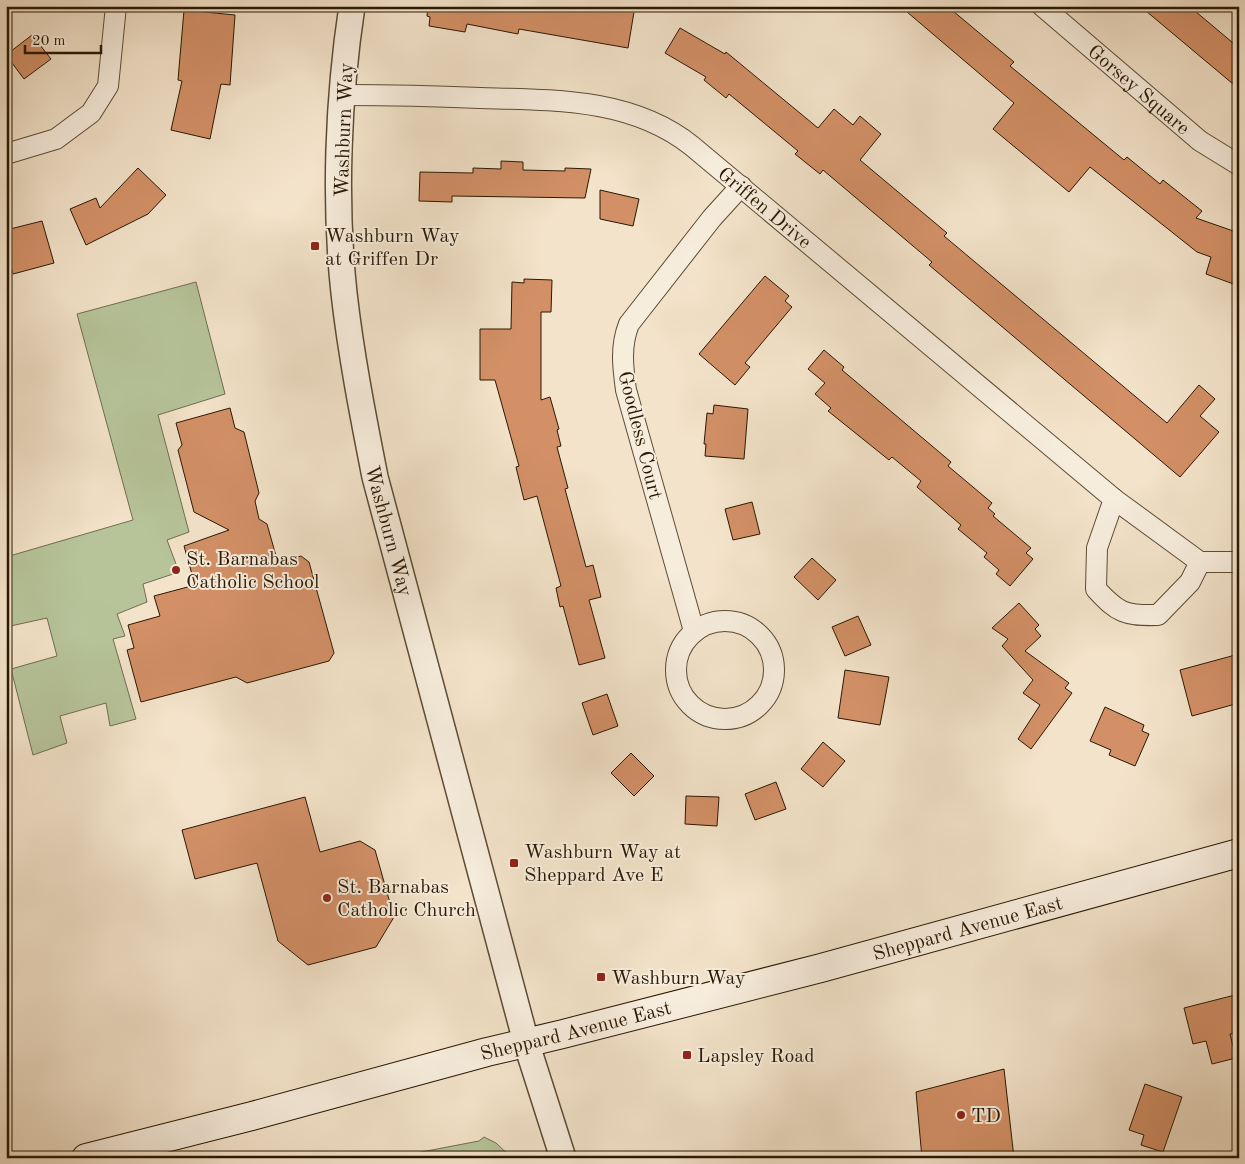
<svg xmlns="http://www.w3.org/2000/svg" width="1245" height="1164" viewBox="0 0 1245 1164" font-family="'Old Standard TT',serif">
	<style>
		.green { fill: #b7c49a; stroke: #706e4e }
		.building { fill: #d39067; stroke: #291802 }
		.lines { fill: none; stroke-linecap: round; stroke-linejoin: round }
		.minor-casing { stroke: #5c4b34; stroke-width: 22 }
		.tertiary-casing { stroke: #5c4b34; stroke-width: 28 }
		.secondary-casing { stroke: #291802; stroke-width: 30 }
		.minor { stroke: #f7eddd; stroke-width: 20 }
		.tertiary { stroke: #f7eddd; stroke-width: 25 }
		.secondary { stroke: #f7eddd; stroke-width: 28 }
		.poi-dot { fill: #8f2418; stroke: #f7eddd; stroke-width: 2 }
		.labels { text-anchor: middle; stroke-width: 4; stroke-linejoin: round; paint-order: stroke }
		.street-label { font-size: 20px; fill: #291802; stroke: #f7eddd }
		.poi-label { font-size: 20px; fill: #291802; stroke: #f7eddd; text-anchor: start }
	</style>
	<rect width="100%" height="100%" fill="#f3e3ca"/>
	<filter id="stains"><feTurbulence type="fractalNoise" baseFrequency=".004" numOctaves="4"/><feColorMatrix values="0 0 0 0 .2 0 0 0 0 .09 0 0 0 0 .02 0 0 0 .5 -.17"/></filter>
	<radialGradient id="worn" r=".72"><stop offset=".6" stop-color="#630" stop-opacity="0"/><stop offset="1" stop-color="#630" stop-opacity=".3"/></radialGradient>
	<path class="green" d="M196,282L225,394L158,415L189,532L167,540L179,572L143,584L147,602L117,614L125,636L113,639L136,719L110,726L106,703L60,716L67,743L33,755L11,669L57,656L47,618L6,627V557L133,520L77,314Z
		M484,1137L496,1143L512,1158H390L479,1141Z"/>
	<path class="building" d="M428,6H635L628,48L519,29L518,34L467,24L465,32L429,26L430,17L427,16Z
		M900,6H947L1014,62L1010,66L1124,160L1127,157L1160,184L1163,180L1202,211L1196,218L1239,233V286L1206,274L1211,257L1197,252L1090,167L1069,192L993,129L1014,103Z
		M1140,6H1189L1239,48V89Z
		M184,10L235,15L230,85L221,84L210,139L171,130L182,81L178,80Z
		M680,28L725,54L726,52L818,128L834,109L853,125L860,116L881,134L860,160L947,233L944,236L1167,423L1199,385L1215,399L1200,416L1219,432L1180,477L929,265L932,262L823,170L820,174L795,154L798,151L729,94L726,98L704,80L706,77L665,53Z
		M32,35L51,59L24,79L6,55Z
		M501,161L523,162V170L565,171V168L591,169L585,198L452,196V202L419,201L420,172L473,173V168L501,169Z
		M138,168L166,195L148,214L86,245L70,209L96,198L100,208Z
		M600,190L639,199L633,226L600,219Z
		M42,221L54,263L13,274L6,248V230Z
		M765,276L789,296L785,301L792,307L745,363L750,367L735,385L699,354Z
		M524,279L552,280L551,312H541V400L550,397L559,429L557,430L561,446L557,447L568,488L565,489L586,567L593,565L601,597L589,600L605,658L579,665L563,606L560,607L556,588L561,586L537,496L524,500L516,467L519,466L495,380H480V329H511L512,282L524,283Z
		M824,350L844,367L842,370L951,462L948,466L992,503L988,508L995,514L993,516L1031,548L1026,553L1033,559L1010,586L996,574L999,570L984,557L987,553L958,529L961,525L917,487L921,481L892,457L889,460L828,411L831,408L815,394L825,383L808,369Z
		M714,405L748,409L744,459L705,456L706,444H704L707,413L713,414Z
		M230,408L235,428L244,432L259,493L255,501L259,519L267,524L278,563L301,556L309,562L334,653L329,661L247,683L236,677L141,702L127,650L134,648L128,625L160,616L154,596L195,585L184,546L229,530L194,512L178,450L182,445L176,423Z
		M752,502L760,534L733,540L725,509Z
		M812,558L836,580L818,600L794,577Z
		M1019,603L1039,625L1035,629L1041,636L1025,651L1069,683L1065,688L1072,693L1031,749L1018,739L1040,705L1023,693L1033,680L1002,646L1008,639L992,628Z
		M858,616L871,645L845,656L832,627Z
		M1239,654V703L1192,716L1180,670Z
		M845,670L889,677L880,725L838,718Z
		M607,694L618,726L593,735L582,703Z
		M1105,707L1144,725L1142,731L1149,734L1135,766L1109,755L1111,750L1090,741Z
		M823,742L845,761L823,787L801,769Z
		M631,753L654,776L634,796L611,773Z
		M776,782L786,809L755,820L745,794Z
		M686,796L719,797L717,826L685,824Z
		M305,797L320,852L360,841L375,850L394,917L376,947L308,965L278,941L257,863L195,879L182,830Z
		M1239,994V1032L1230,1034L1236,1058L1212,1064L1206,1041L1193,1044L1184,1008Z
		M1004,1069L1014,1158H922L916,1092Z
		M1145,1084L1182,1097L1163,1152L1141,1145L1144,1135L1129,1130Z"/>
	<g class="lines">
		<defs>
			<g id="minor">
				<path id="s1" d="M1042,6L1200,141L1239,165"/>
				<path id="s2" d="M343,95C389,95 435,96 480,98C554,100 632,98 692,146L1114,499L1200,562H1239"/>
				<path d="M6,154L56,139L91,113L108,86L116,6"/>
				<path d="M1114,499L1097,548L1096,589C1118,613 1125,616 1158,615L1190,582L1200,562"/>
				<circle cx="725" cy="670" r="49"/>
				<path d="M694,631L626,390C623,368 620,346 629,324L712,218L741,186"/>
			</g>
			<g id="tertiary">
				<path id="s3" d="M352,6C338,98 334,201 344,293C351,355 363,416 375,477L526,1042L563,1158"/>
			</g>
			<g id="secondary">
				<path id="s4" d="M86,1158L252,1116L487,1052L563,1034L821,968L1239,853"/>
			</g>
		</defs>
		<use href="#minor" class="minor-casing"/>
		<use href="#tertiary" class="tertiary-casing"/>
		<use href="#secondary" class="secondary-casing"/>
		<use href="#minor" class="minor"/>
		<use href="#tertiary" class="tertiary"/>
		<use href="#secondary" class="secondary"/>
	</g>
	<g class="poi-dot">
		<rect x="310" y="241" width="10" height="10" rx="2.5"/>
		<circle cx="176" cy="570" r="5"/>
		<rect x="509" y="858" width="10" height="10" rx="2.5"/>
		<circle cx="327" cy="898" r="5"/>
		<rect x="596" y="972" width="10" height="10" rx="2.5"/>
		<rect x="682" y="1050" width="10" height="10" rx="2.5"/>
		<circle cx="961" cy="1115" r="5"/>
	</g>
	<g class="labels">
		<g class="street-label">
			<text dy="7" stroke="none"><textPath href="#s1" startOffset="128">Gorsey Square</textPath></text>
			<text transform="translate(343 130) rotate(-88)" y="7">Washburn Way</text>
			<text dy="7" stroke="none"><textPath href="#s2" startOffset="454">Griffen Drive</textPath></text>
			<text transform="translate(641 435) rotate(76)" y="7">Goodless Court</text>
			<text dy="7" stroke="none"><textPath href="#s3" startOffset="530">Washburn Way</textPath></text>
			<text dy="7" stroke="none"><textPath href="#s4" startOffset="911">Sheppard Avenue East</textPath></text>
			<text dy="7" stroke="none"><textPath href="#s4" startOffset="506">Sheppard Avenue East</textPath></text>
		</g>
		<g class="poi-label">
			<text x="325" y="242">Washburn Way<tspan x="325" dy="23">at Griffen Dr</tspan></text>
			<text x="186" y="565">St. Barnabas<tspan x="186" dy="23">Catholic School</tspan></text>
			<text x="524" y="858">Washburn Way at<tspan x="524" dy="23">Sheppard Ave E</tspan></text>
			<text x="337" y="893">St. Barnabas<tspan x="337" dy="23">Catholic Church</tspan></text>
			<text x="611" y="984">Washburn Way</text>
			<text x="697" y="1062">Lapsley Road</text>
			<text x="971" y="1122">TD</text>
		</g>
	</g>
	<rect width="1245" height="1164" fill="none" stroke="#f3e3ca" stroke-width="25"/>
	<rect x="8" y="8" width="1230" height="1149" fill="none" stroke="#291802" stroke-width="2.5"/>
	<rect x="12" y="12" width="1220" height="1139" fill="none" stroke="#291802"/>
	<path d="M25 45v8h76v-8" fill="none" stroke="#291802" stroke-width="2.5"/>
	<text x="32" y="45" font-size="15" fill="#291802" stroke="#f7eddd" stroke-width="4" paint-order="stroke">20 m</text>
	<rect width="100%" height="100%" filter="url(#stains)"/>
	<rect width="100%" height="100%" fill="url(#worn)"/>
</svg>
